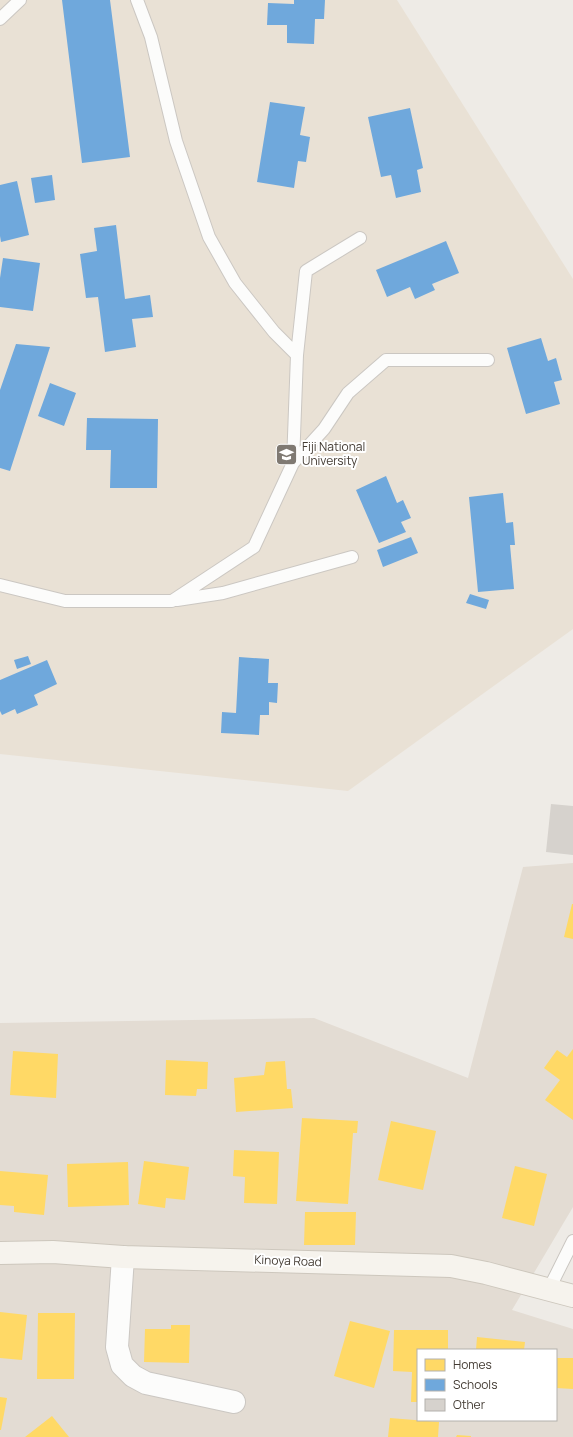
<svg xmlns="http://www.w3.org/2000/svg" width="573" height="1437" viewBox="0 0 573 1437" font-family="Manrope,sans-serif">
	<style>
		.residential { fill: #e3dcd3; fill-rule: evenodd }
		.education { fill: #e9e1d5 }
		.homes { fill: #ffd966 }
		.schools { fill: #6fa8dc }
		.building { fill: #d6d2cd }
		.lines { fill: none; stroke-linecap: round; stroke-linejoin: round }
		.service-casing { stroke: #cbc7c2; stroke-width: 14 }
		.minor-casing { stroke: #cbc7c2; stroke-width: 24 }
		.secondary-casing { stroke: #cdc7bd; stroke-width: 24 }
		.service { stroke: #fcfcfb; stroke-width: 12 }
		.minor { stroke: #fcfcfb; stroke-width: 22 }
		.secondary { stroke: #f6f3ed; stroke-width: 22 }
		.labels { text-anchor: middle; stroke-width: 4; stroke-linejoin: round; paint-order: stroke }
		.poi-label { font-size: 12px; fill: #433b33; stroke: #fff; text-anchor: start }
		.street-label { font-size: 12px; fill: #433b33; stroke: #fff }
	</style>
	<rect width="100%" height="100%" fill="#eeebe6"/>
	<path class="residential" d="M573,863V1207L512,1310L573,1329V1437H0V1023L314,1018L468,1078L523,867ZM418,1350H556V1420H418Z"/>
	<path class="education" d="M0,0H397L573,279V629L348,791L0,754Z"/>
	<path class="homes" d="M572,904H573V939L564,937Z
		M573,1049V1120L545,1100L560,1080L544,1068L557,1050L567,1057Z
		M13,1051L58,1054L56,1098L10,1095Z
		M166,1060L208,1062L207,1089H197L196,1096L165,1095Z
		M285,1061L287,1089H291L293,1108L236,1112L234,1078L264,1075L266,1062Z
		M302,1118L358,1121L357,1133H353L348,1204L296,1201Z
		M391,1121L436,1131L423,1190L378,1180Z
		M234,1150L279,1152L277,1204L244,1203L245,1177L233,1176Z
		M144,1161L189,1167L185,1200L166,1198L165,1208L138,1204Z
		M128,1162L129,1205L68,1207L67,1164Z
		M515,1166L547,1174L534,1226L502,1218Z
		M0,1171L48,1175L44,1215L14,1212V1206L0,1205Z
		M305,1212H356L355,1245H304Z
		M0,1312L27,1315L22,1360L0,1358Z
		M38,1313H75L74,1379H37Z
		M350,1321L390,1331L374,1388L334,1376Z
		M171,1325H190L189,1363L144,1362L145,1329H171Z
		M394,1330H448V1350H418V1402H411L412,1372L393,1371Z
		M477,1337L525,1342L524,1350H476Z
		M556,1358H573V1389L556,1388Z
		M0,1397L7,1398L1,1430H0Z
		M52,1416L69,1437H25Z
		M390,1418L439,1422L438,1437H388Z
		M457,1435L471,1436V1437H456Z"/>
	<path class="schools" d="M62,0H110L130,157L82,163Z
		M294,0H325L324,19H315L314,44L287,43V25H267L268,3L294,4Z
		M270,102L305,107L300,135L310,137L306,162L298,161L294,188L257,182Z
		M410,108L423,168L417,170L421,192L396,198L391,175L381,177L368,117Z
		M52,175L55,200L35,203L31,178Z
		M17,181L29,235L1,242L0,236V185Z
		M116,225L125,299L150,295L153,317L132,319L136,347L105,352L98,297L86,298L80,254L97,251L94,228Z
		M446,241L459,273L432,284L435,290L415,299L410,287L387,297L376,270Z
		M3,258L40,263L33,311L0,307V278Z
		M541,338L548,361L556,358L562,380L554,382L560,404L526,414L507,348Z
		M16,344L50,347L10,471L0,468V390Z
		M50,383L76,393L64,426L38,416Z
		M87,418L158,419L157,488H110L111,450H86Z
		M386,476L397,503L403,500L411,518L401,522L406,532L379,543L356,490Z
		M503,493L506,523L513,522L515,545H510L514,589L478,592L469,497Z
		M411,537L418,553L383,567L377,550Z
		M470,594L489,600L486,609L466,603Z
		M28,656L31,664L17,669L14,660Z
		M239,657L269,659L268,683H278L277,703L269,702V715H260L259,735L221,733L222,712L236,713Z
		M47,660L57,684L34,695L38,705L17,714L15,709L2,715L0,711V680Z"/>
	<path class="building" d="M551,804L573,806V855L546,852Z"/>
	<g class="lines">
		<defs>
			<path id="service" d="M137,0L151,37L176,141L209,237L235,283L274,332L297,355
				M0,19L20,0
				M293,463L324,429L348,393L386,360H488
				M0,585L65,601H172L254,547L293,463L297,355L306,271L360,238
				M177,600L223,593L352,557
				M549,1289L573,1241"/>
			<path id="minor" d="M123,1257L117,1347L122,1365L133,1376L146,1383L234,1402"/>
			<path id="secondary" d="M0,1253L53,1252L123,1257L451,1266L486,1273L573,1296"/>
		</defs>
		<use href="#service" class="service-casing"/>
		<use href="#minor" class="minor-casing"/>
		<use href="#secondary" class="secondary-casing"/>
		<use href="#service" class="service"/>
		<use href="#minor" class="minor"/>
		<use href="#secondary" class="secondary"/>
	</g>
	<defs>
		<symbol id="university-square" viewBox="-11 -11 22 22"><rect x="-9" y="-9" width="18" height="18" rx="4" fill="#7f7972" stroke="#fff"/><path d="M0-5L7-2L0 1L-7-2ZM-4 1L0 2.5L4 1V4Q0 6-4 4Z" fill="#fff"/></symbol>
	</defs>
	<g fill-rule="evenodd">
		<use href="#university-square" x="274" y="442" width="25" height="25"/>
	</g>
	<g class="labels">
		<g class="poi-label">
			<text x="302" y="451">Fiji National<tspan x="302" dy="14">University</tspan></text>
		</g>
		<g class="street-label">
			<text transform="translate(288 1261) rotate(2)" y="4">Kinoya Road</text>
		</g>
	</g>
	<rect x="417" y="1349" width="140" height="72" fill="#ffffff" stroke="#b4b1ad"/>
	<rect x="425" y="1359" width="20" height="12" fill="#ffd966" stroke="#b4b1ad"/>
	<text x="453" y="1369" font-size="12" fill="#433b33">Homes</text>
	<rect x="425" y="1379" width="20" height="12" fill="#6fa8dc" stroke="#b4b1ad"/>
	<text x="453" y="1389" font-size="12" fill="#433b33">Schools</text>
	<rect x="425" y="1399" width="20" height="12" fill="#d6d2cd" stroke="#b4b1ad"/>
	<text x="453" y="1409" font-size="12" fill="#433b33">Other</text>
</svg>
